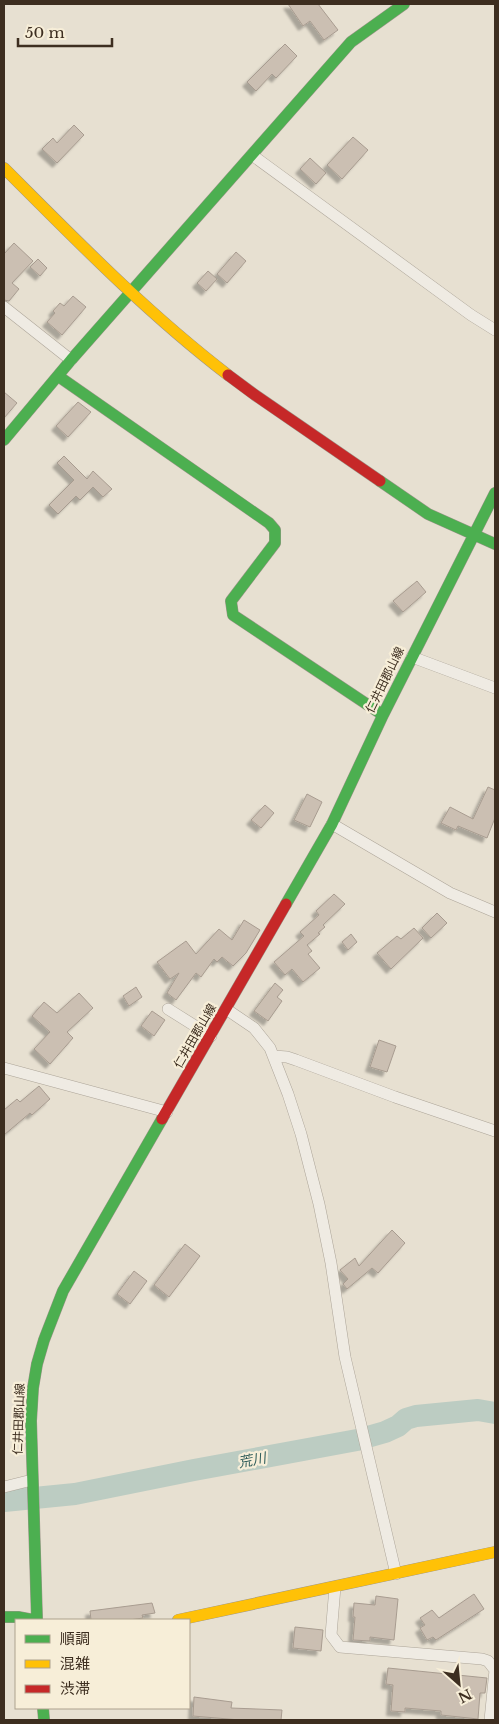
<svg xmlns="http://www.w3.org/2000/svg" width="499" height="1724" viewBox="0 0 499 1724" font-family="'Libre Baskerville','Noto Sans JP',serif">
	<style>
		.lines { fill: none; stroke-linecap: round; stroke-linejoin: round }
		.river { stroke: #bcccc2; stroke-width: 22 }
		.building { fill: #cbbfb2; stroke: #a89c90; filter: url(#shadow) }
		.street-casing { stroke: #ada599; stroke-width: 12 }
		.fast-casing { stroke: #9c958a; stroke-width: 12 }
		.slow-casing { stroke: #9c958a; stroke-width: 12 }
		.jam-casing { stroke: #9c958a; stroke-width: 12 }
		.street { stroke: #efebe3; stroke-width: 11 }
		.fast { stroke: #4caf50; stroke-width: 11 }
		.slow { stroke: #ffc107; stroke-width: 11 }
		.jam { stroke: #c62828; stroke-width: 11 }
		.labels { text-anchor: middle; stroke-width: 4.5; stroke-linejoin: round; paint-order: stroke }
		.street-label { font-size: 12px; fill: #3d2e20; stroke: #f7eed8 }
		.water-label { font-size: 14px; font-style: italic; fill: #2f5d5a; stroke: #f7eed8 }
	</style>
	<defs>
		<filter id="shadow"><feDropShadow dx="-4.5" dy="4.5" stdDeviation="1" flood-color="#0004"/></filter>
	</defs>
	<rect width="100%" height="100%" fill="#e7e0d1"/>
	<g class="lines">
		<path class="river" d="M4,1501L75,1494L194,1470L357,1440L385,1432L398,1426L406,1419L416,1416L478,1410L495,1413"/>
	</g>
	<path class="building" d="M288,4H318L338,30L324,40L310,21L303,26Z
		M285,44L297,56L276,78L272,74L256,91L247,82Z
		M74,125L84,135L57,163L42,149L53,138L57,143Z
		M353,137L368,150L342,179L327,165Z
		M310,158L326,173L316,184L300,169Z
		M14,243L33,261L12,283L19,289L9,301L4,300V254Z
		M236,252L246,261L227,283L217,274Z
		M38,259L47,268L40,276L30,267Z
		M208,271L217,279L206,291L197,283Z
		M73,296L86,307L62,335L47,322L55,313L53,311L60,303L64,306Z
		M4,392L17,403L4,418Z
		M78,402L91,412L68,437L56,426Z
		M64,456L87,479L93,471L112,489L103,497L93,487L80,500L76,496L58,514L49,505L74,480L57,463Z
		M417,581L426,592L403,612L393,601Z
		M488,787L495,790V818L487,838L458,826L456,830L441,823L450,807L473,819Z
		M307,794L322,802L310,827L294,820Z
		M265,805L274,813L261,828L251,820Z
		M334,894L345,904L323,925L325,927L318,933L320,934L307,945L312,951L308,954L320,968L303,982L292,969L285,975L274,962L304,936L300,932L319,915L316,911Z
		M437,913L447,923L431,938L422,928Z
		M244,920L260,930L246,953L233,966L222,957L217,962L214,959L201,977L196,973L176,1000L167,993L179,973L170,979L157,962L186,941L196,954L219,929L232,940Z
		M414,928L423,938L391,969L377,953L397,936L401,939Z
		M351,934L357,942L348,950L342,942Z
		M275,983L283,990L277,997L282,1001L268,1021L254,1011Z
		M136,987L142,997L129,1006L123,996Z
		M79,993L93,1008L67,1032L73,1038L50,1064L34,1049L50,1032L32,1016L44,1002L57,1013Z
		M152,1011L165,1020L154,1036L141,1026Z
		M379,1040L396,1046L387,1072L370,1067Z
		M39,1086L50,1099L32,1115L30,1113L4,1135V1110L17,1099L20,1102Z
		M392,1230L405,1243L378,1273L372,1268L347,1289L343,1284L348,1279L340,1270L355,1258L359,1266Z
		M185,1244L200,1256L169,1297L154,1285Z
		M134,1271L147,1281L130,1304L117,1294Z
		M474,1594L484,1609L436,1640L433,1637L427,1640L420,1628L425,1625L420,1618L432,1610L439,1618Z
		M376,1596L398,1599L394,1640L370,1637V1641L353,1640L355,1617H353L354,1603L375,1605Z
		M152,1603L155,1613L142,1615L143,1618L129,1620H91L90,1611Z
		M295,1627L323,1630L321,1651L293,1648Z
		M388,1668L487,1678L485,1693H480L478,1719L441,1715V1711L405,1708V1712L391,1711L393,1685L386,1684Z
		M194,1697L232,1702L231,1708L282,1710L281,1720H240L193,1716Z"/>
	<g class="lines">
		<defs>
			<path id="street" d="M252,155L471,315L495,330
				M4,307L71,360
				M412,657L495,688
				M332,824L450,893L495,912
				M168,1009L211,1036
				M226,1009L254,1028L270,1048L288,1094L301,1134L319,1204L331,1263L345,1357L396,1574
				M274,1056L287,1057L296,1060L395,1097L495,1131
				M4,1068L167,1112
				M4,1487L32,1480
				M335,1587L331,1635L340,1647L482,1659L488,1661L495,1670L490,1720"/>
			<path id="fast" d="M58,376L269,523L275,530V543L231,601L233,615L383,715
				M4,440L71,360L351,42L404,4
				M380,481L428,514L495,544
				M286,904L332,824L383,715L495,493
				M4,1617H18L34,1620
				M37,1620L31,1421L33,1388L37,1364L44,1340L63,1291L162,1119
				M43,1708L44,1720"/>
			<path id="slow" d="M4,168C76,240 147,313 228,375
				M178,1620L495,1552"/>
			<path id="jam" d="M228,375L255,395L380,481
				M162,1119L286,904"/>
		</defs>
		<use href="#street" class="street-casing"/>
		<use href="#fast" class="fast-casing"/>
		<use href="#slow" class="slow-casing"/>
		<use href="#jam" class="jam-casing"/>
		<use href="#street" class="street"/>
		<use href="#fast" class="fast"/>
		<use href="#slow" class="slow"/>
		<use href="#jam" class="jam"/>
	</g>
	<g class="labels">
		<g class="street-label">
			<text transform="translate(385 680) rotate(-64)" y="4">仁井田郡山線</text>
			<text transform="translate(195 1036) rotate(-60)" y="4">仁井田郡山線</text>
			<text transform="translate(19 1419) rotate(-88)" y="4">仁井田郡山線</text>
		</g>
		<g class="water-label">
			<text transform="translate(252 1460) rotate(-11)" y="5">荒川</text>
		</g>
	</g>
	<rect width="499" height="1724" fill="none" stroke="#3d2e20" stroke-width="10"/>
	<rect x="15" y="1619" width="175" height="90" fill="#f7eed8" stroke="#ada18e"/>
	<rect x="25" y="1635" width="25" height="8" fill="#4caf50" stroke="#ada18e"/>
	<text x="60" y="1644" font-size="15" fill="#3d2e20">順調</text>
	<rect x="25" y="1660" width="25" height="8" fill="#ffc107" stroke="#ada18e"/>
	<text x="60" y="1669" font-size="15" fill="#3d2e20">混雑</text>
	<rect x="25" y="1685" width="25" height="8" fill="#c62828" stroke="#ada18e"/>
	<text x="60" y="1694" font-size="15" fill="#3d2e20">渋滞</text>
	<g transform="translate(459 1684) rotate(153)" stroke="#f7eed8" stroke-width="4" paint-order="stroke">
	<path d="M0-4L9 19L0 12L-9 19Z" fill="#3d2e20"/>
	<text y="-8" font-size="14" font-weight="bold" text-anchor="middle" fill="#3d2e20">N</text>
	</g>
	<path d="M18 38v8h94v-8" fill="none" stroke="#3d2e20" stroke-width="2.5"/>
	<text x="25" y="38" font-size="15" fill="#3d2e20" stroke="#f7eed8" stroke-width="4" paint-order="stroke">50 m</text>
</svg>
